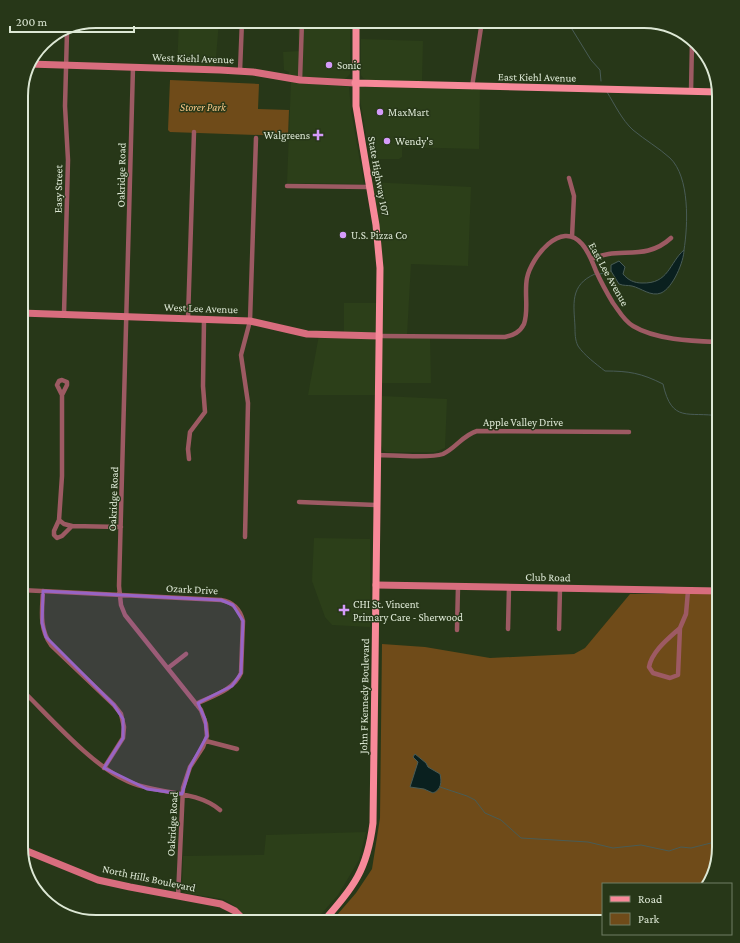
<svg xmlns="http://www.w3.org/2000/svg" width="740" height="943" viewBox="0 0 740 943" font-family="'Crimson Pro',serif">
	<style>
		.built { fill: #2c3f19 }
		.green { fill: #6f4b19 }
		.water { fill: #0a201f; stroke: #495c56 }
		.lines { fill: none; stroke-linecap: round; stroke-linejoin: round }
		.stream { stroke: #495c56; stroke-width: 1 }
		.street { stroke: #9d5a63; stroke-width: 4.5 }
		.secondary { stroke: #d86d7e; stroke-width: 7 }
		.primary { stroke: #f78999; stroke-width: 7 }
		.marked { fill: #9864c6; fill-opacity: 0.2; stroke: #9864c6; stroke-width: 3; stroke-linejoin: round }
		.poi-dot { fill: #d59bfa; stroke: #273718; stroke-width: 1.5 }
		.labels { text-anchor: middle; stroke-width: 3; stroke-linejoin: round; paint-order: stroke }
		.street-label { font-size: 11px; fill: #dde8d5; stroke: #273718 }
		.poi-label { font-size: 11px; fill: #dde8d5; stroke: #273718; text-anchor: start }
		.park-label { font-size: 11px; font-style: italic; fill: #fbc787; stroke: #273718 }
		.rim { fill: none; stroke: #dde8d5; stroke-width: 2 }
	</style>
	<rect width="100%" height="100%" fill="#273718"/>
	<path class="built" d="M179,21H219L215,70L177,69Z
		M297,21H350V74L345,79L289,76V72L284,70L283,52L299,51Z
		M361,39L423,41L422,81L368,80L363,78L361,75Z
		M291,82L349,87L351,111L364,184L287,183Z
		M358,87H480L479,149L402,147V157L399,159H370Z
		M369,182L471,187L468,266L411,264L407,336H430L431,383H378V395H308L319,335H344V303H379L380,268Z
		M382,396L447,399L445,448L435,452H386L383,450L381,445Z
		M314,538L370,539V627L332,625L325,617L312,581Z
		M366,832L359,860L338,895L314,922H252L232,904L223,899L185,893L182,888L183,856L264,855L266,835Z"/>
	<path class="green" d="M170,80L259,84L258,109L289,110L288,136L170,132L168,130Z
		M688,591H719V847L709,884H603V922H331L356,893L372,869L380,818L382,644L425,647L490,658L574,654L585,648L630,594H663Z"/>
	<path class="water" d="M684,250C684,261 673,288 661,293C651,297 641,288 632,286C627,285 624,286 619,284L611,271V265L619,261L625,267L623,274C628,280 634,283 642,283C669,284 669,263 684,250Z
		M415,754L426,763L428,767L440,774C442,782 441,790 433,793L424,789L410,787L418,762L413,757Z"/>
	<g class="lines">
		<path class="stream" d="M567,21L591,60L600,70L601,81
			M607,92C615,105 622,120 633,130C645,140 659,148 670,158C690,177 688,225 684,250
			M595,274C569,285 574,305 575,327C575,333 575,340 578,346C584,355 596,364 605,371C629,371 641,373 663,384C672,424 688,411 719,416
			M600,274L611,271
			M440,787L467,796L475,800L485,813L501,820L521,838L588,842L613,848L641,845L669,851L681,847L691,848L719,841"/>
		<path class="street" d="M33,64V57
			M133,67L119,586L121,605L125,615L201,710L206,724L207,736L203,747L190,767L183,788L178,896
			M240,71L242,21
			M300,80L302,21
			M472,87L482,21
			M691,92L692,41
			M569,178L574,196L572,237
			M287,186L369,187
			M592,259C618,246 645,262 671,238
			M64,314L68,160L65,106L67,32
			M188,319L194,132
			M379,336L505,337C514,335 520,332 524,324C529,310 524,293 527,278C531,258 561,219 582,244C589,252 592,261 596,271C601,282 607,293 613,303C619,311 624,321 633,326C656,340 693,341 719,342
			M62,395L67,385V382L62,380L59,381L57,385L62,395V476L59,520L64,524L72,526
			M377,455C392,455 430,459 443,454C456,448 463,435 477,431L629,432
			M189,459L188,449L190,432L205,412L203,386L204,320
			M299,502L376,505
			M59,520L54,531V535L57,538L62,536L72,526L121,527
			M245,537L248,403L241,355L250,321L256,138
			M21,590L221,600C233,602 240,609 243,621L241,673C234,690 212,696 196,704
			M43,591C42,610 39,629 51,645L114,705L121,714L124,727L123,738L104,768
			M680,628L678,675L670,678L653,673L649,667C652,651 669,638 680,628Z
			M680,628L686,614L688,591
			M508,629L509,587
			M559,629L560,588
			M457,630L458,586
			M168,668L186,654
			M21,689C50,717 91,765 127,781C156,795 195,789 220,810
			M206,741L237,749"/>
		<path class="secondary" d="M29,64L220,70L253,72L300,80L355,83
			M21,313L250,321L307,334L379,336
			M376,585L719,591
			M22,849L98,880L130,887L221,904L235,911L246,922"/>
		<path class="primary" d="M355,83L718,92
			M323,922C354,886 367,871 373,823L380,268L376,225L356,106V21"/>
	</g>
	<path class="marked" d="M43,591L221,600L233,605L243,621L241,673L232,686L198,703L205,719L207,736L190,767L182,794L147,789L104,768L123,738V719L114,705L46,637L42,623Z"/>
	<g class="poi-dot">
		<circle cx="329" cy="65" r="4"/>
		<circle cx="380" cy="112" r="4"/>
		<path d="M316 129h4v4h4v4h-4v4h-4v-4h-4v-4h4z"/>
		<circle cx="387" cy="141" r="4"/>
		<circle cx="343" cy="235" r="4"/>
		<path d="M342 604h4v4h4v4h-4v4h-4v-4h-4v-4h4z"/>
	</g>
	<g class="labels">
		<g class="street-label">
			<text transform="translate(193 58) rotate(2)" y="4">West Kiehl Avenue</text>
			<text transform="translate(537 77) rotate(1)" y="4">East Kiehl Avenue</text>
			<text transform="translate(121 175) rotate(-89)" y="4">Oakridge Road</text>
			<text transform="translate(379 176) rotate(80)" y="4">State Highway 107</text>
			<text transform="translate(58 189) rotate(-89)" y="4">Easy Street</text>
			<text transform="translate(609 274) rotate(61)" y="4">East Lee Avenue</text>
			<text transform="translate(201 308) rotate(2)" y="4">West Lee Avenue</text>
			<text x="523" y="426">Apple Valley Drive</text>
			<text transform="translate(113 499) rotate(-88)" y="4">Oakridge Road</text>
			<text transform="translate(548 577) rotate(1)" y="4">Club Road</text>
			<text transform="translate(192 589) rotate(3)" y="4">Ozark Drive</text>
			<text transform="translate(364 696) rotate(-89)" y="4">John F Kennedy Boulevard</text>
			<text transform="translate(172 824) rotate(-87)" y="4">Oakridge Road</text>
			<text transform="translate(149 878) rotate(12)" y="4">North Hills Boulevard</text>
		</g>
		<g class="poi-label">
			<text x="337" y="69">Sonic</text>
			<text x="388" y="116">MaxMart</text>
			<text x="310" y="139" text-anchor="end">Walgreens</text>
			<text x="395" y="145">Wendy's</text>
			<text x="351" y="239">U.S. Pizza Co</text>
			<text x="353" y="608">CHI St. Vincent<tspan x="353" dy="13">Primary Care - Sherwood</tspan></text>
		</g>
		<g class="park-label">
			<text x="203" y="111">Storer Park</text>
		</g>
	</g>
	<path d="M0 0H740V943H0ZM96 28H644A68 68 0 0 1 712 96V847A68 68 0 0 1 644 915H96A68 68 0 0 1 28 847V96A68 68 0 0 1 96 28Z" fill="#273718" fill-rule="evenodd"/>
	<path class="rim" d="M96 28H644A68 68 0 0 1 712 96V847A68 68 0 0 1 644 915H96A68 68 0 0 1 28 847V96A68 68 0 0 1 96 28Z"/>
	<rect x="602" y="883" width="130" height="52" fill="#273718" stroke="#707e64"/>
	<rect x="610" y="896" width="20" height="6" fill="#f78999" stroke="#707e64"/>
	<text x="638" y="903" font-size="12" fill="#dde8d5">Road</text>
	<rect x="610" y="913" width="20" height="12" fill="#6f4b19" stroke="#707e64"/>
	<text x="638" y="923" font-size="12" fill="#dde8d5">Park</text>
	<path d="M10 26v6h124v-6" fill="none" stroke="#dde8d5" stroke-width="2"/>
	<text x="16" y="26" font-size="12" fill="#dde8d5" stroke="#273718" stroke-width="3" paint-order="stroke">200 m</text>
</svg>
